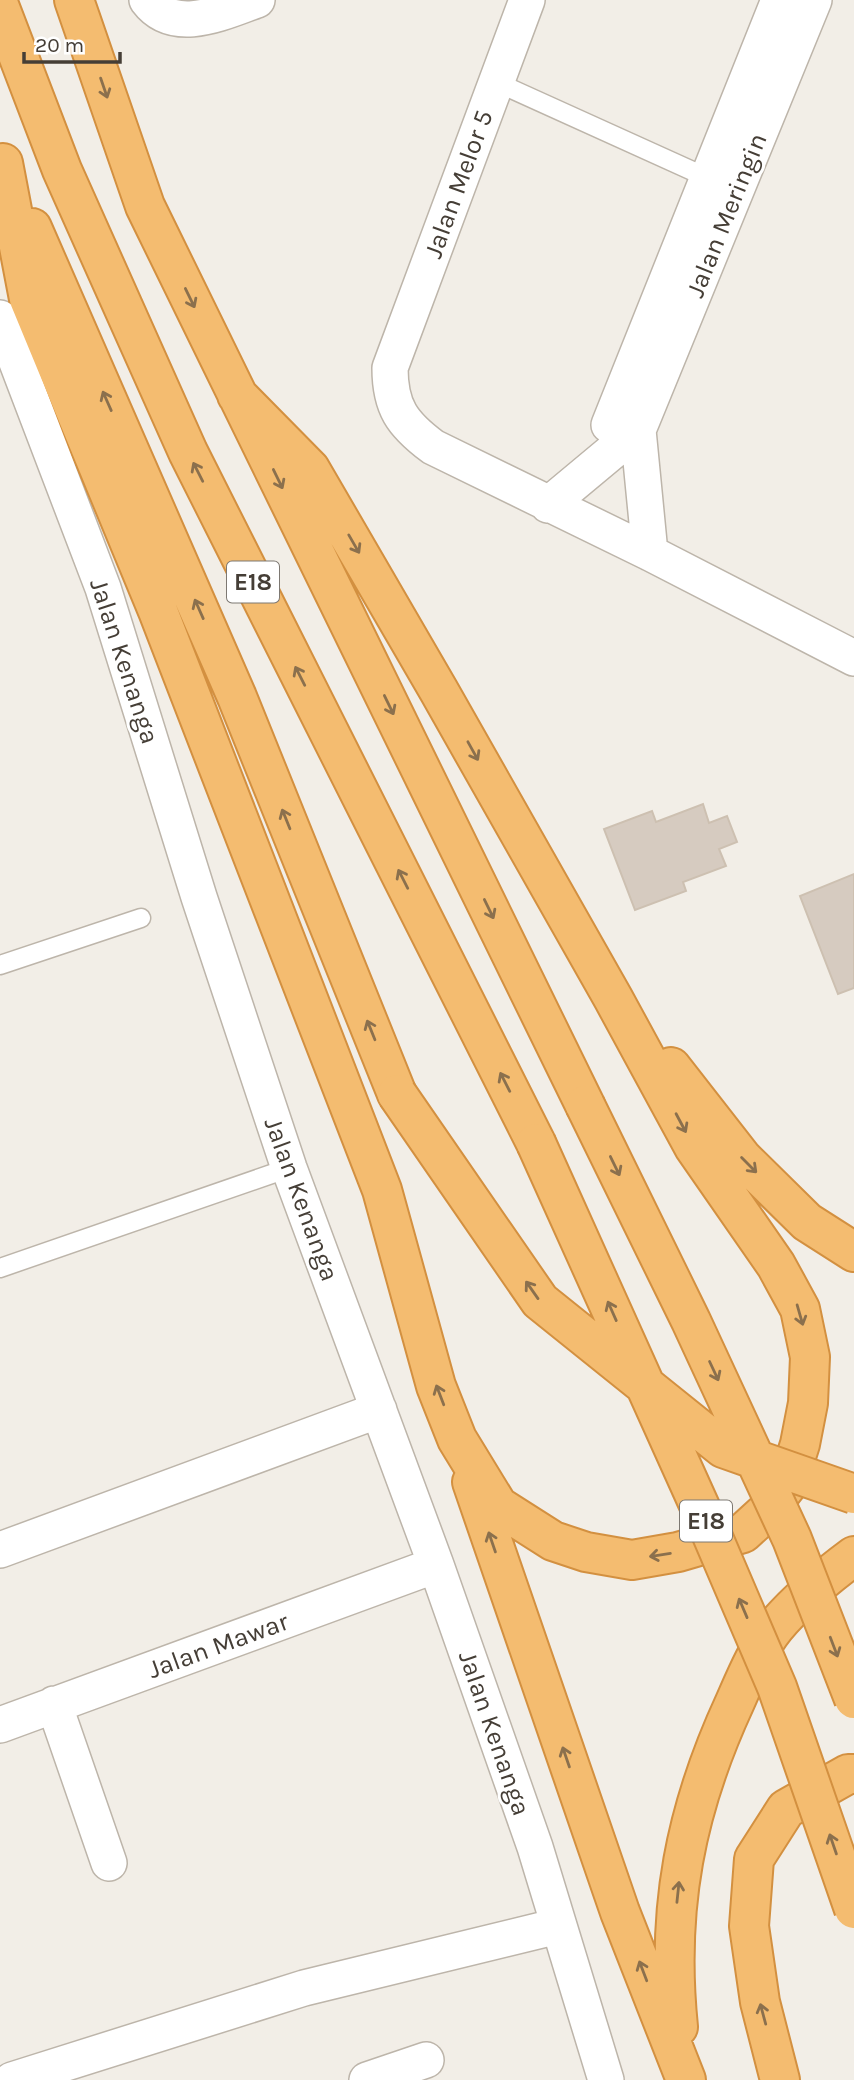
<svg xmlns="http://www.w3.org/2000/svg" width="854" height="2080" viewBox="0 0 854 2080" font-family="Karla,sans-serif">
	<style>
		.building { fill: #d6cbc0; stroke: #cdc0b1; stroke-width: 2 }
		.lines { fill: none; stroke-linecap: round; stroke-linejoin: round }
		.service-casing { stroke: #bdb5aa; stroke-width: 21 }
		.minor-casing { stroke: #bdb5aa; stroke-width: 38 }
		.motorway-casing { stroke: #d39040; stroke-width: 42 }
		.service { stroke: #fff; stroke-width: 18 }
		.minor { stroke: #fff; stroke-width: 35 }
		.motorway { stroke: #f4bc70; stroke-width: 38 }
		.motorway-bridge-casing { stroke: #d39040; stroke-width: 42; stroke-linecap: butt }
		.motorway-bridge { stroke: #f4bc70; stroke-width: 38 }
		.oneway { stroke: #8b704d }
		.labels { text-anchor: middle; stroke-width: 6; stroke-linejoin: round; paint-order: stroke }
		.shield { fill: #fff; stroke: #7d7872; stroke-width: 2 }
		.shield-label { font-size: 24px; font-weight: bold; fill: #453e36 }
		.street-label { font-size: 26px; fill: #453e36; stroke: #fff }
	</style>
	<rect width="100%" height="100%" fill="#f2eee7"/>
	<path class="building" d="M703,804L709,823L727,816L737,842L719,849L726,866L683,882L686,891L635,910L604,829L652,811L656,822Z
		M854,874V988L838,994L800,896Z"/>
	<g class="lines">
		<defs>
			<path id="service" d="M496,82L708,178
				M0,965L141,918
				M0,1268L289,1168"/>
			<path id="minor" d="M147,0C174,36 223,12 257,0
				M527,0L390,368C390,407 402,424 433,447L650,553L854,658
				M0,318L103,588L199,897L289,1168L436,1565L535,1847L606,2080
				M609,425L779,0
				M548,505L638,430
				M650,553L638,430L814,0
				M0,1550L379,1410
				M54,1704L109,1863
				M0,1725L436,1565
				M12,2080L304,1988L558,1926
				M367,2080L426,2060"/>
			<path id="motorway" d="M74,0L145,206L585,1105
				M0,8L62,170L188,452L536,1143
				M3,163L29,299L158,611L382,1190L436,1386L457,1439L498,1506L553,1541L586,1552L632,1560L678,1552L743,1533L766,1512L787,1485L800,1444L808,1403L810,1357L800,1309L776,1265L694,1147L613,998L439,691L310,469L237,395
				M32,228L237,697L397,1094
				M671,1067L742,1158L807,1222L854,1252
				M472,1482L620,1912L686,2080
				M678,2027C666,1909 685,1810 735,1702C746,1677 758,1648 775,1627C797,1601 827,1576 854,1556
				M780,2080L760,2002L749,1926L754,1859L786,1809L848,1774H854"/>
		</defs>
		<use href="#service" class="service-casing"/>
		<use href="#minor" class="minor-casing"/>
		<use href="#motorway" class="motorway-casing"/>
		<use href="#service" class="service"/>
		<use href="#minor" class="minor"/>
		<use href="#motorway" class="motorway"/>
		<defs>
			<path id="motorway-bridge" d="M397,1094L540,1301L723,1448L854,1494
				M585,1105L691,1321L792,1539L854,1699
				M536,1143L700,1507L777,1687L854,1909"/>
		</defs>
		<use href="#motorway-bridge" class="motorway-bridge-casing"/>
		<use href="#motorway-bridge" class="motorway-bridge"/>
	</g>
	<defs><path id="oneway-shaft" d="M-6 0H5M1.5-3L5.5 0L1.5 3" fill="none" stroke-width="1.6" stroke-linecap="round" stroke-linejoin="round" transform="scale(1.75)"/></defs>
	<g class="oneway">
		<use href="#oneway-shaft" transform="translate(104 88) rotate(71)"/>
		<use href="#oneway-shaft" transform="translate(190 298) rotate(64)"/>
		<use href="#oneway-shaft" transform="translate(107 401) rotate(-114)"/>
		<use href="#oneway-shaft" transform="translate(198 472) rotate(-117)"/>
		<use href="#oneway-shaft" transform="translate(278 479) rotate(64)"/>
		<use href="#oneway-shaft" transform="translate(354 544) rotate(60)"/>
		<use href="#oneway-shaft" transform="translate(199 609) rotate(-114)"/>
		<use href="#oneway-shaft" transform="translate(300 676) rotate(-117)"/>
		<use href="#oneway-shaft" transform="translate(389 705) rotate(64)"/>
		<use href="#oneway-shaft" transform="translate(473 751) rotate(61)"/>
		<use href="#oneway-shaft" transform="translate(286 819) rotate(-112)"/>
		<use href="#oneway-shaft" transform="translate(403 879) rotate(-117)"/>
		<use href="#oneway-shaft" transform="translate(489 909) rotate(64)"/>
		<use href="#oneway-shaft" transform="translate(371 1030) rotate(-112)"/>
		<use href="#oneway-shaft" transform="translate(505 1082) rotate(-117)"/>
		<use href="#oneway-shaft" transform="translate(681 1123) rotate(62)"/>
		<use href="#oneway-shaft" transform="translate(749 1165) rotate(45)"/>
		<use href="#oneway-shaft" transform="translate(615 1166) rotate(64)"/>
		<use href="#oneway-shaft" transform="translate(532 1290) rotate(-125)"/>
		<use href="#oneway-shaft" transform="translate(612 1311) rotate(-114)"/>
		<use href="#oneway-shaft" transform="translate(800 1315) rotate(74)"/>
		<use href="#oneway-shaft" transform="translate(714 1371) rotate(65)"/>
		<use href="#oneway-shaft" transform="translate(440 1395) rotate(-111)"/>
		<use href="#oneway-shaft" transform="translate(492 1542) rotate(-109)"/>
		<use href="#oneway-shaft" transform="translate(660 1555) rotate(171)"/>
		<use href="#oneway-shaft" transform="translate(743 1608) rotate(-113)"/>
		<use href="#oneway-shaft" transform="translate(834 1647) rotate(69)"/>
		<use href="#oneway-shaft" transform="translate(566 1757) rotate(-109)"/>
		<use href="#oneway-shaft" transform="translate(833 1844) rotate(-109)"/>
		<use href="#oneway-shaft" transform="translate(678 1892) rotate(-84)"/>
		<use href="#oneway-shaft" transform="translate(643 1971) rotate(-111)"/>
		<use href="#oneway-shaft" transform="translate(763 2014) rotate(-105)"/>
	</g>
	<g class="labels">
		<g class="shield">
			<rect x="227" y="561.5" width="52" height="41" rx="5"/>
			<rect x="680" y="1500.5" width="52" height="41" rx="5"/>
		</g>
		<g class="shield-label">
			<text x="253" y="590">E18</text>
			<text x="706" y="1529">E18</text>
		</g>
		<g class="street-label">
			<text transform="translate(458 184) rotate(-70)" y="9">Jalan Melor 5</text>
			<text transform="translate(726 215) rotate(-68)" y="9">Jalan Meringin</text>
			<text transform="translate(125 661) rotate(72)" y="9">Jalan Kenanga</text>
			<text transform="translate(302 1199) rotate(70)" y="9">Jalan Kenanga</text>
			<text transform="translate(218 1645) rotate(-20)" y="9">Jalan Mawar</text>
			<text transform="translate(495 1733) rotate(71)" y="9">Jalan Kenanga</text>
		</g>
	</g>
	<path d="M24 52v10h96v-10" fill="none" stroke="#453e36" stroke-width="3.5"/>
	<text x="35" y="52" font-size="21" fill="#453e36" stroke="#ffffff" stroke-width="5" paint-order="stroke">20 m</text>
</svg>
